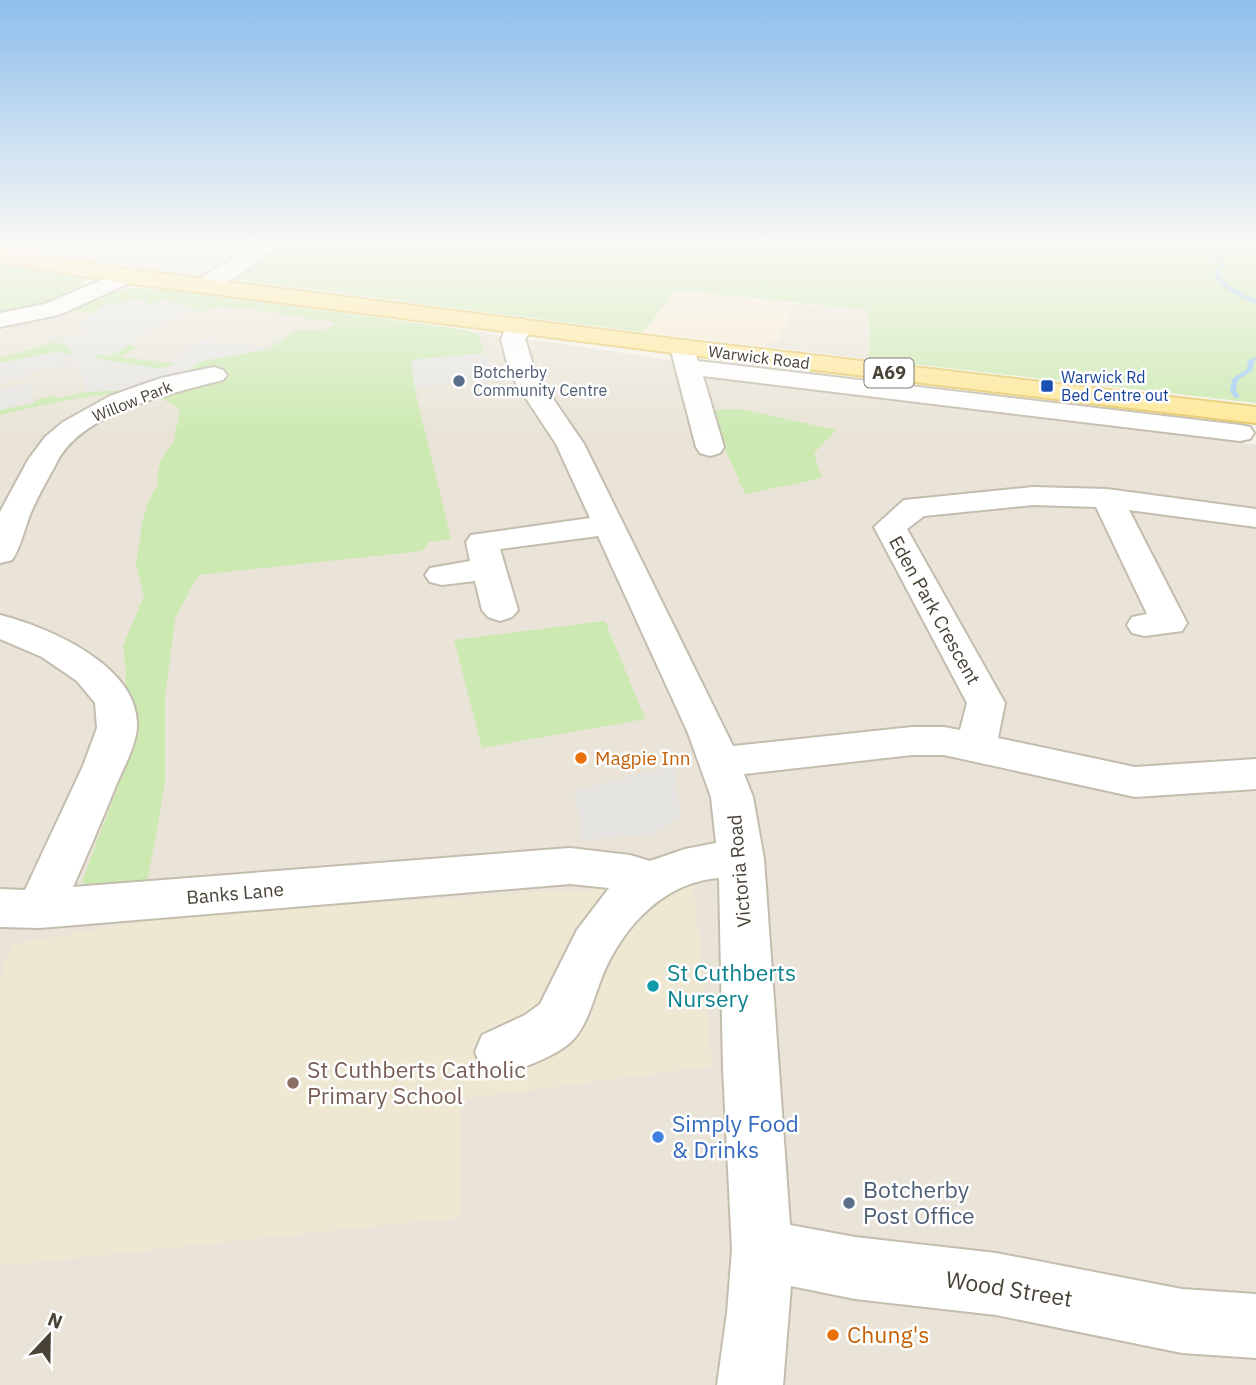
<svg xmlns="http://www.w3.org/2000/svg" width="1256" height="1385" viewBox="0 0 1256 1385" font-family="'IBM Plex Sans',sans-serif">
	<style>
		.residential { fill: #e9e4d7 }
		.commercial { fill: #f7ead4 }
		.education { fill: #eee8d3 }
		.green { fill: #cce9b1 }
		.parking { fill: #e6e4e0 }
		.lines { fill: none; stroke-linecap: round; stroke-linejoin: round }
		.stream { fill: #a4cdf2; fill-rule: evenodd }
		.minor-casing { stroke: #c3bdae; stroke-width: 4 }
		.major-casing { stroke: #e6c865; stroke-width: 4 }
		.minor { fill: #fff; fill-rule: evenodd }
		.major { fill: #ffe897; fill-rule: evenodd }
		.service-dot { fill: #5c6f8a; stroke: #fff; stroke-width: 2.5 }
		.transit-dot { fill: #1a4fb4; stroke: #fff; stroke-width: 2.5 }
		.food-dot { fill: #e8710a; stroke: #fff; stroke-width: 2.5 }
		.culture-dot { fill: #0f9aa8; stroke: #fff; stroke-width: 2.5 }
		.education-dot { fill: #8d6e63; stroke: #fff; stroke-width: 2.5 }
		.shop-dot { fill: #3f7fe0; stroke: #fff; stroke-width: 2.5 }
		.labels { text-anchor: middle; stroke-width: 5; stroke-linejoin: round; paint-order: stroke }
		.far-street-label { font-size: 16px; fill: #494337; stroke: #fff }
		.far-service-label { font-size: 16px; fill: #4e5e75; stroke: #fff; text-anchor: start }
		.far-transit-label { font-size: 16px; fill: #164399; stroke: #fff; text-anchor: start }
		.shield { fill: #fff; stroke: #807b73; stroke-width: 2 }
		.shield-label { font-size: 18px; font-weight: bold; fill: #494337 }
		.street-label { font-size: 19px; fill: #494337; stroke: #fff }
		.food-label { font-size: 19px; fill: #c56008; stroke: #fff; text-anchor: start }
		.near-culture-label { font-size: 23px; fill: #0d838f; stroke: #fff; text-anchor: start }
		.near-education-label { font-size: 23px; fill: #785e54; stroke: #fff; text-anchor: start }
		.near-shop-label { font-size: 23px; fill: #366cbe; stroke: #fff; text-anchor: start }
		.near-service-label { font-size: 23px; fill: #4e5e75; stroke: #fff; text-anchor: start }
		.near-street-label { font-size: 23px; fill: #494337; stroke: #fff }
		.near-food-label { font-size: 23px; fill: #c56008; stroke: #fff; text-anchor: start }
	</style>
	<rect width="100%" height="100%" fill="#f5f2e9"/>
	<path class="residential" d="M11,242H131L186,250L195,244L251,251L205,279L0,252V245Z
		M132,288L167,290L396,320L1256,445V1385H0V319L48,317L104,295Z
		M795,304L867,310L871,334L868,359L761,346L778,340Z"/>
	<path class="commercial" d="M131,242H280L266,253L195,244L186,250Z
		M676,290L795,304L778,340L761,346L643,332Z"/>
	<path class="education" d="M693,883L712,1066L462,1099V1217L0,1266V978L11,945L169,916Z"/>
	<path class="green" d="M280,242H1256V403L868,359L871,334L867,310L676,290L643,332L229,279Z
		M0,265L79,276L86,278C80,303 23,312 0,319Z
		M132,288L167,290L467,330L479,335L484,353L411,360L417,399L451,539L429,542L422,551L198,575L175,619L165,698V784L148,878L132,889L93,894L82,881L119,784L126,672L123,646L144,596L136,564L142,524L148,502L158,484L157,475L161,459L173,443L180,411C147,375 43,406 0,415V410L34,403V400L55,395L57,398L85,392L125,390L183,374L202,361L269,349L294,330H326L336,323L245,308L213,307L206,312L194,310L193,307L151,306H145L146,300L105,304L94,314L73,311V308L104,295Z
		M55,342L67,345L68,349L74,351L73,353L69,355L62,351L0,363V358Z
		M128,345L137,346L121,357L179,364L159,369L95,358L97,354L109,356Z
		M742,409L836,430L814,453L822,478L745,494L708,410Z
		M605,621L645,719L482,748L454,640Z"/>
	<path class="parking" d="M160,299L193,307L109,356L97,354L95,358L159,369L177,365L167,362L202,339L270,349L202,361L174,378L125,390L85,392L82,383L85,382L77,365L28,372L29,377L0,383V363L63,351L69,355L73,354L74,351L68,349L67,345L55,342L72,335L84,334L86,329L79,323L105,304L146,300L149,302L146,305L151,306Z
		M484,353L497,379L415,388L411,360Z
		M31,384L34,403L0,410V389Z
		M674,765L680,817L654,834L583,840L574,791Z"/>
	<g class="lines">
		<path class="stream" d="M1194,242H1198L1224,260L1225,264L1218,271C1223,286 1243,293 1256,300V304C1241,297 1217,288 1213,271L1220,264V262L1194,244Z
			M1256,356L1252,371L1238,380L1236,391L1240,397L1235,398L1230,391L1232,379L1247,369L1248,361Z"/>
		<defs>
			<path id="minor" d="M253,242H277C265,258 219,295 198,290L195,285L198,280L245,251Z
				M126,269L134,271L137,276L134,281L59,315L0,327V313L45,304Z
				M522,319L530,321L534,326L525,339L536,374L584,444L733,746L912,727H944L960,730L967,703L874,527L904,500L1033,487L1107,489L1256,509V527L1129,510L1187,623L1182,631L1145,636L1132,633L1127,625L1132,617L1147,614L1096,507L1033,505L924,516L907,529L1005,703L998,738L1135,767L1256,759V789L1135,797L944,755H912L744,774L753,797L764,859L790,1225L855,1237L996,1253L1182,1289L1256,1294V1358L1182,1353L996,1315L855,1299L791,1286L783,1385H717L727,1313L732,1250L723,1069L719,878C663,882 622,928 602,977C594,997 588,1024 573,1040C556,1057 523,1067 501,1076L482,1069L475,1052L482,1035L525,1015L540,1004L577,930L609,888L570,884L40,928L0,927V889L25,890L83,766L97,728L95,703L77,681L42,657L0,639V615C48,627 140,666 137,727C136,745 124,767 117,783C103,818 88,853 73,887L570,848L630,855L650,861L685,849L716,843L711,797L688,733L598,536L500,549L518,610L512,617L500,621L488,617L482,610L475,581L442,585L430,582L425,575L430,568L470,561L466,542L471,535L590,518L556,444L510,374L501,339L507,326Z
				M682,340L691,342L698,361L1240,425L1250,427L1254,433L1250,439L1240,441L703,376L724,447L720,453L710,456L700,453L696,447L670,347L673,342Z
				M214,367L223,370L227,375L223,380C173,393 83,411 57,462C48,479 37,497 30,515C24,530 21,547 12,560L0,563V512L28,460L45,437L63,422L110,396L161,378Z"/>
			<path id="major" d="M0,250L126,269L682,340L1256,407V423L682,354L126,283L0,262Z"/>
		</defs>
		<use href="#minor" class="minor-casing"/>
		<use href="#major" class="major-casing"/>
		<use href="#minor" class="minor"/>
		<use href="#major" class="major"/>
	</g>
	<linearGradient id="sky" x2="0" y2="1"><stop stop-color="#8dbeec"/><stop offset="0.56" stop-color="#faf9f5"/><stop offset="1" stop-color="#faf9f5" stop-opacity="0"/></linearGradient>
	<rect width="1256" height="436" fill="url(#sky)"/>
	<g class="service-dot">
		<circle cx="459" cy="381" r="7"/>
		<circle cx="849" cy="1203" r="7"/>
	</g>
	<rect class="transit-dot" x="1040" y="379" width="14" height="14" rx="3.5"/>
	<g class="food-dot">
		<circle cx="581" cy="758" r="7"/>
		<circle cx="833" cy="1335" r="7"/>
	</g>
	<circle class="culture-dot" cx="653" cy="986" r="7"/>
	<circle class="education-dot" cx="293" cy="1083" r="7"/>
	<circle class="shop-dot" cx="658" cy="1137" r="7"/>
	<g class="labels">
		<g class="far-street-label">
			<text transform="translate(759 357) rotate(7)" y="6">Warwick Road</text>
			<text transform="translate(132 401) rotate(-22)" y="6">Willow Park</text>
		</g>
		<g class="far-service-label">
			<text x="473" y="378">Botcherby<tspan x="473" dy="18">Community Centre</tspan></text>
		</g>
		<g class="far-transit-label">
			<text x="1061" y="383">Warwick Rd<tspan x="1061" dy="18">Bed Centre out</tspan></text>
		</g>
		<rect class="shield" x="864.5" y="358.5" width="49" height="29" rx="5"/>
		<g class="shield-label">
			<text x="889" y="379">A69</text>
		</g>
		<g class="street-label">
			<text transform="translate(935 610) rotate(61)" y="7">Eden Park Crescent</text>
			<text transform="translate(739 871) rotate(-95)" y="7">Victoria Road</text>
			<text transform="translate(235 893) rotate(-5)" y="7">Banks Lane</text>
		</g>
		<g class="food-label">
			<text x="595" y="765">Magpie Inn</text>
		</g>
		<g class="near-culture-label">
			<text x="667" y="981">St Cuthberts<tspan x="667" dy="26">Nursery</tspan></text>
		</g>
		<g class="near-education-label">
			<text x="307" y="1078">St Cuthberts Catholic<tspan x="307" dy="26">Primary School</tspan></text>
		</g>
		<g class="near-shop-label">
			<text x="672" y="1132">Simply Food<tspan x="672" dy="26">&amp; Drinks</tspan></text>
		</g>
		<g class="near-service-label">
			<text x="863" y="1198">Botcherby<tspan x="863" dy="26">Post Office</tspan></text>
		</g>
		<g class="near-street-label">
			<text transform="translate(1009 1289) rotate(9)" y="8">Wood Street</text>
		</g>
		<g class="near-food-label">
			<text x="847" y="1343">Chung's</text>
		</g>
	</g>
	<g transform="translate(49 1336) rotate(22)" stroke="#ffffff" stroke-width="5" paint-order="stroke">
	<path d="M0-5L12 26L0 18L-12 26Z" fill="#494337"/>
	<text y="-10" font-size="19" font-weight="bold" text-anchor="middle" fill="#494337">N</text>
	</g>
</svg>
